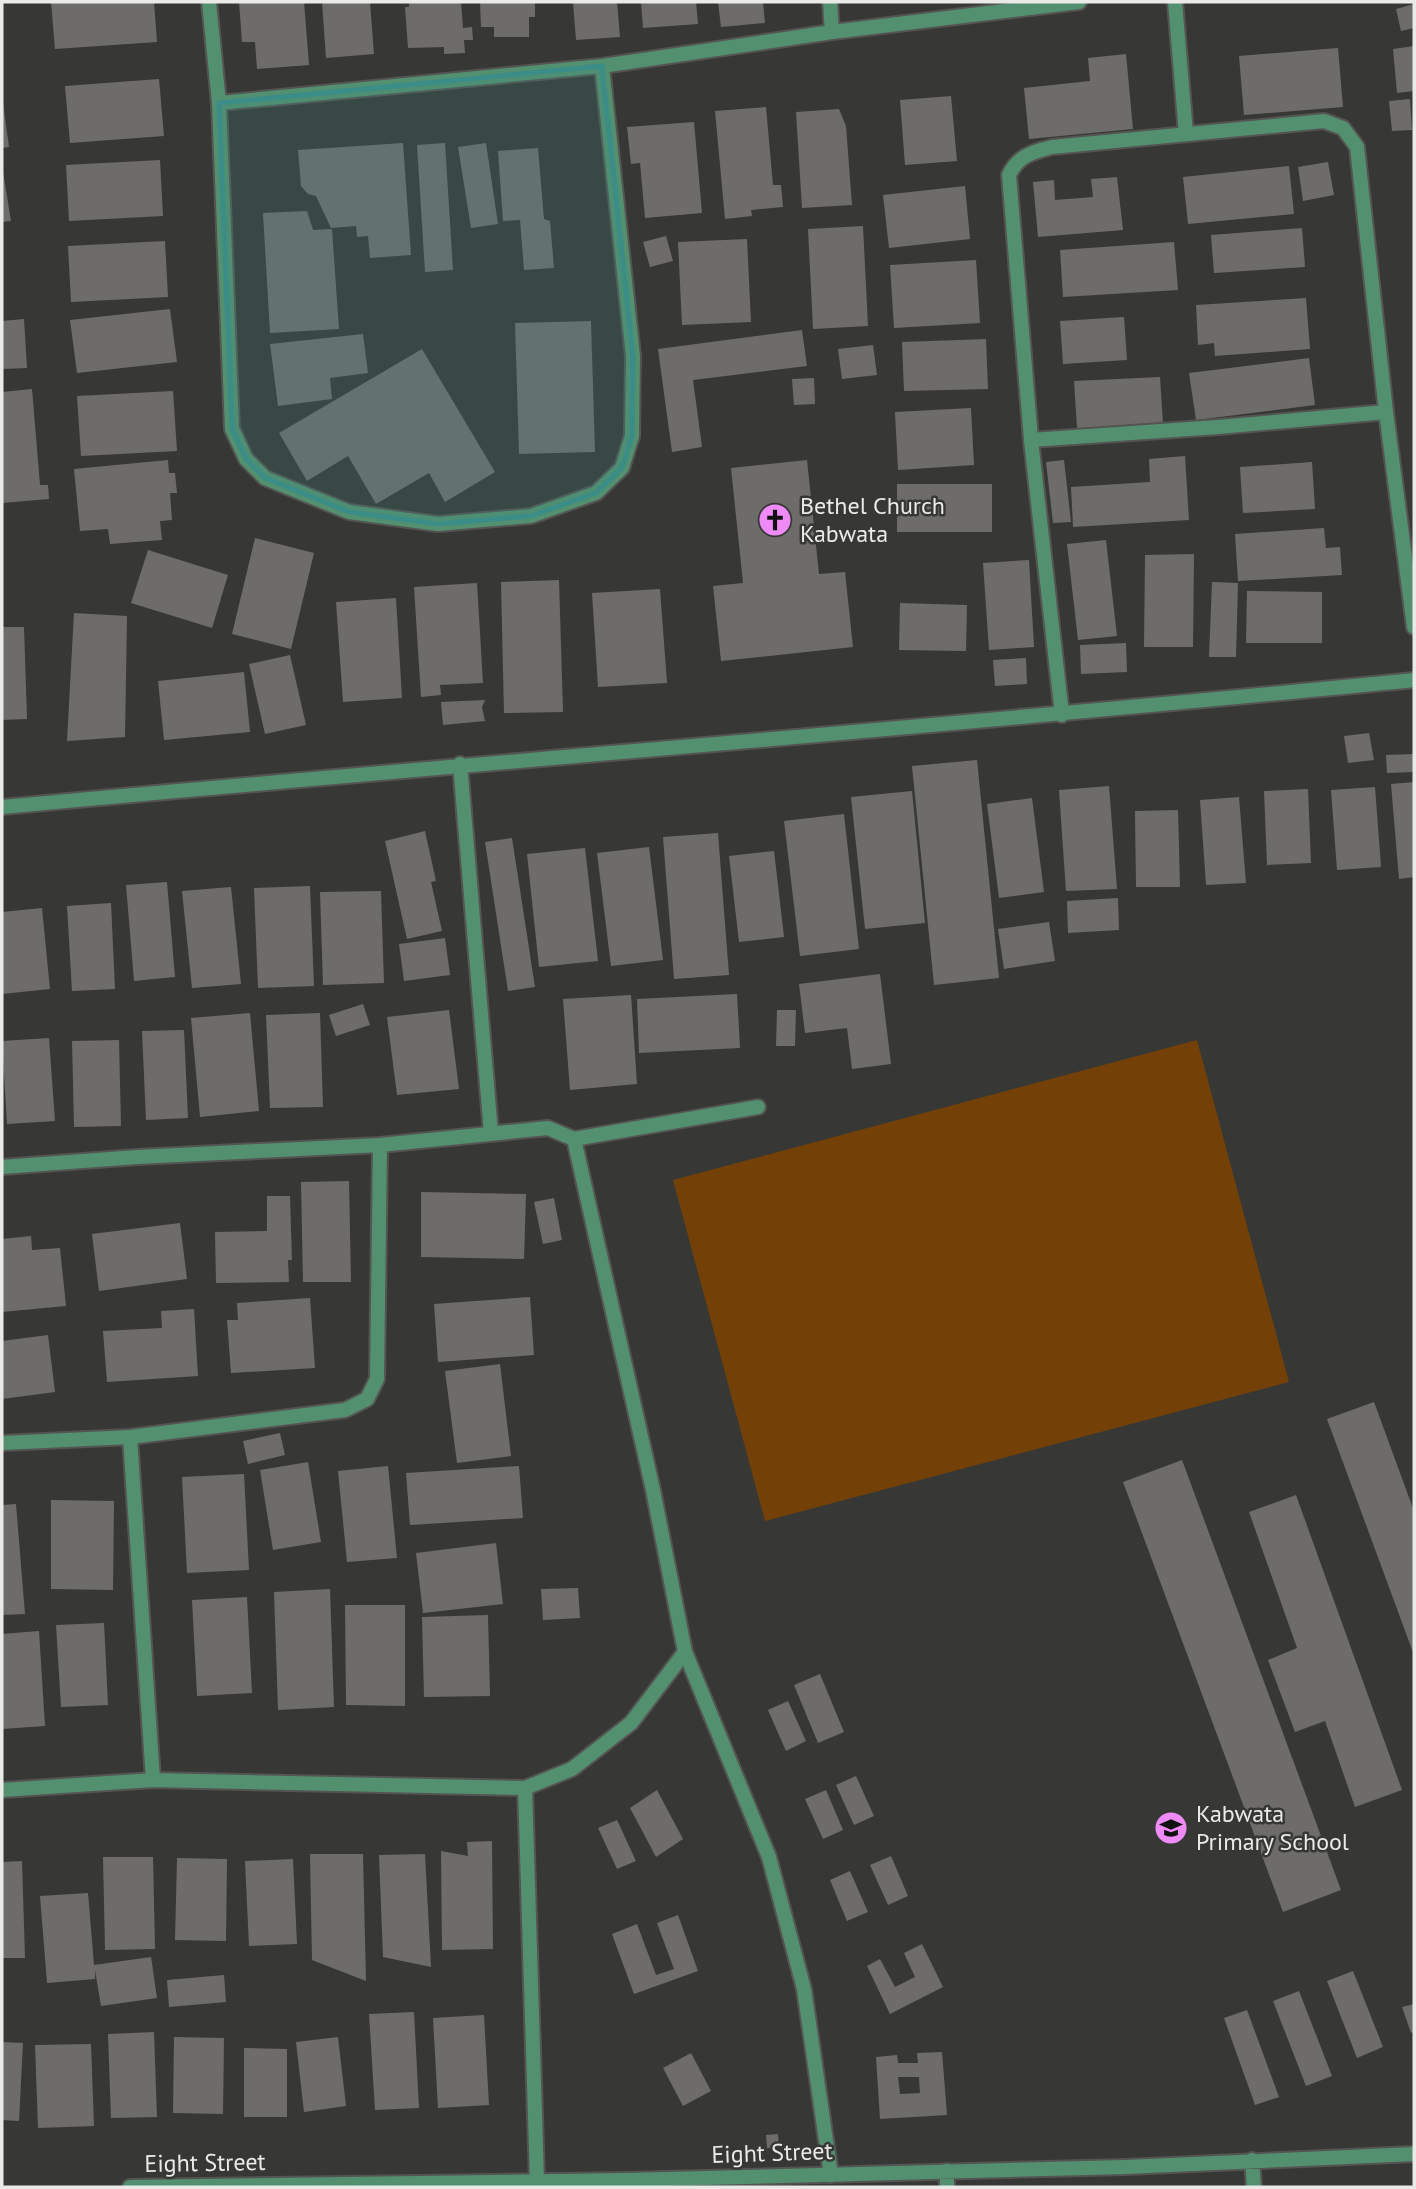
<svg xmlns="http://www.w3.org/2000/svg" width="1416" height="2189" viewBox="0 0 1416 2189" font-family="'PT Sans',sans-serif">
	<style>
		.grass { fill: #734108 }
		.building { fill: #6d6c6a; fill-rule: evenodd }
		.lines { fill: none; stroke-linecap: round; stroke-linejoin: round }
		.lane-casing { stroke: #545452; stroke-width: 18 }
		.street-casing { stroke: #545452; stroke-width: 18 }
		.lane { stroke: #539070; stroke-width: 14 }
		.street { stroke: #539070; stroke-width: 14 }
		.marked { fill: #3b8d87; fill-opacity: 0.2; stroke: #3b8d87; stroke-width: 5; stroke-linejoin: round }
		.labels { text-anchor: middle; stroke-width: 5; stroke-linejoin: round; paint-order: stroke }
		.poi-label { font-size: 24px; fill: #eaeae9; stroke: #373835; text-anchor: start }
		.street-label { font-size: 24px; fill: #eaeae9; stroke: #373835 }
	</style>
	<rect width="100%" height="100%" fill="#373835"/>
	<path class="grass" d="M1197,1040L1289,1382L765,1521L673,1180Z"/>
	<path class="building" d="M51,2H154L157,42L55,49Z
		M239,2H304L309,65L257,69L255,42H242Z
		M322,2H370L374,54L326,58Z
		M409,2H461L463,28L472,27L473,40H464L465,53L444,54V47L408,48L405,7H409Z
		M480,2H535V17H529V37H494V27H481Z
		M573,2H617L620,37L576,40Z
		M641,2H696L698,24L643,28Z
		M718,2H763L765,23L721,27Z
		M1414,4V28L1401,31L1396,9Z
		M1414,46V91L1397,93L1393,49Z
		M1338,48L1343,107L1244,115L1239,56Z
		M1126,54L1133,129L1029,139L1024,88L1090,81L1088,58Z
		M159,79L164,136L70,143L65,86Z
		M951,96L957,161L905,165L900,100Z
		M1410,99L1412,130L1392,131L1389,101Z
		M3,103L9,147L2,148V104Z
		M766,107L773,185H781L783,207L751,210L752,216L725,219L715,111Z
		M839,109L846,126L852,205L802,208L796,112Z
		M694,122L702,213L645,218L640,163L631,164L627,127Z
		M403,143L411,255L370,258L368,236L357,237L356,226L331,228L316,196L308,194L301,186L298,150Z
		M445,143L453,270L425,272L417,145Z
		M486,143L498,224L471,228L458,147Z
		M538,148L544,219L550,221L554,268L524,270L520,220L503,221L498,151Z
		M160,160L163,216L69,221L66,165Z
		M1328,162L1334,195L1303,201L1298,167Z
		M2,165L11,221L2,222Z
		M1289,166L1294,214L1188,224L1183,177Z
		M1117,177L1123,230L1038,237L1033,182L1054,180L1055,200L1093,197L1091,179Z
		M965,186L970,239L889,248L883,195Z
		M307,211L313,230L332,229L339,329L270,333L263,213Z
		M863,226L868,326L813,329L808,229Z
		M1302,228L1305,267L1214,273L1211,235Z
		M666,236L673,261L650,267L643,242Z
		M747,239L751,322L682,325L678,242Z
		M165,241L168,297L71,302L68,246Z
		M1174,242L1178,290L1063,297L1060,250Z
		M976,260L980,323L894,328L890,265Z
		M1306,298L1310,349L1215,356L1214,343L1198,345L1196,305Z
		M170,309L177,362L77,373L70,320Z
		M1124,317L1127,360L1063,364L1060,321Z
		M24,319L27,368L2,369V321Z
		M591,321L595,452L519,454L515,323Z
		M802,330L807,366L693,380L702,447L672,452L658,349Z
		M363,334L368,373L330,378L332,399L278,406L270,344Z
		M986,339L988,389L904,391L902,342Z
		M873,345L877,375L842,379L838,349Z
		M422,349L495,472L445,502L429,473L376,504L348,456L307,481L279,433Z
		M1309,358L1315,405L1196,420L1189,373Z
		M1160,377L1163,424L1077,428L1074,381Z
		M814,378L815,404L794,405L792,379Z
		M32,389L40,485H48L49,499L2,503V392Z
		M173,391L177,451L81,456L77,396Z
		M971,408L974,465L898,470L895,412Z
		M1185,456L1189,520L1073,527L1071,487L1150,482L1149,459Z
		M168,460L169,473H175L177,493H170L172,520L160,521L162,540L110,544L108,529L80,531L74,469Z
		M807,460L819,574L845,572L853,647L721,661L713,586L743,583L731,468Z
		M1064,460L1071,522L1053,523L1046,462Z
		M1312,462L1315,509L1243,513L1240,467Z
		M897,484H992V532H897Z
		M1324,528L1326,548L1340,547L1342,575L1238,581L1235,534Z
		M255,538L314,553L291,649L232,634Z
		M1106,540L1117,636L1078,640L1067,544Z
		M148,550L228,575L212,628L131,603Z
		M1194,554L1193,647H1144L1145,555Z
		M1029,560L1034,647L989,650L983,563Z
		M559,580L563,712L504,713L501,582Z
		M1212,582L1238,583L1236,657H1209Z
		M477,583L483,683L440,685L441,695L421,697L414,587Z
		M660,589L667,683L598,687L592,593Z
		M1247,591L1322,592V643H1246Z
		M396,598L402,698L343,702L336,602Z
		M900,603L967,605L966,651L899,650Z
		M74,613L127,616L125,737L67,741Z
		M2,627H24L27,719L2,720Z
		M1126,643L1127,672L1081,674L1080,645Z
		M290,655L306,725L265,734L249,664Z
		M1026,658L1027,684L995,686L993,660Z
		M244,672L250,732L164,740L158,681Z
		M485,700L482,707L485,721L443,725L441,702Z
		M1369,733L1374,760L1348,763L1344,736Z
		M1414,754V772L1387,773L1386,755Z
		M977,760L999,978L934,985L912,766Z
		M1414,782V877L1399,879L1391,784Z
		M1109,786L1117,889L1066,891L1059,790Z
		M1375,787L1381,867L1337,870L1331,790Z
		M1308,789L1311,863L1267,865L1264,791Z
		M912,791L925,923L865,929L851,797Z
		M1239,797L1246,883L1206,885L1200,800Z
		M1032,798L1044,892L999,898L987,804Z
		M1178,810L1180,887H1136L1135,811Z
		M844,814L859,949L800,956L784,821Z
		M425,831L436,881L431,882L442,931L407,939L385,841Z
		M718,833L729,975L674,979L663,837Z
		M512,838L535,987L508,991L485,842Z
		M649,847L663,960L611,966L597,853Z
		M585,848L598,961L539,967L527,854Z
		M774,851L784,937L739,942L729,856Z
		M167,882L175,977L134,981L126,885Z
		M310,886L314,986L258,988L254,888Z
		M231,887L241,984L192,988L182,891Z
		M381,891L384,983L323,985L320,892Z
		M1118,898L1119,930L1068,933L1067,901Z
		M111,903L115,989L72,991L67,906Z
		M42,908L50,989L2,994V912Z
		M1049,922L1055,961L1004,969L998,929Z
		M445,938L450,975L404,981L399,944Z
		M880,974L891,1064L852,1069L847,1028L805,1033L799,984Z
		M737,994L740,1048L639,1053L637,999Z
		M631,995L637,1084L570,1090L563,999Z
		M363,1004L370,1025L336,1036L329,1015Z
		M449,1010L459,1089L397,1095L387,1017Z
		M777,1010H796L795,1046H776Z
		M250,1013L259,1111L200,1117L191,1018Z
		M320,1013L323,1107L270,1108L266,1015Z
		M184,1030L188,1118L146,1120L142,1031Z
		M49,1038L55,1121L7,1124L2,1041Z
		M119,1040L121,1126L74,1127L72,1041Z
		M349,1181L351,1282H303L301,1182Z
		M421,1192L526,1194L524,1259L421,1257Z
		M267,1196H290L292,1260H288L289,1282L216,1283L215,1232L267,1231Z
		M554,1198L562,1240L543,1244L534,1202Z
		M180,1223L187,1279L99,1291L92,1234Z
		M31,1236L32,1250L60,1248L66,1306L2,1312V1239Z
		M530,1297L534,1355L438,1362L434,1304Z
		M310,1298L315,1368L231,1373L227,1320H238L237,1303Z
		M194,1309L198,1376L107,1382L103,1331L162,1328L161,1311Z
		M48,1335L55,1392L2,1399V1341Z
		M500,1364L511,1456L457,1463L445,1371Z
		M1374,1402L1414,1511V1655L1327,1419Z
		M280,1433L285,1455L248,1464L243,1441Z
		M1182,1460L1341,1890L1283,1912L1123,1482Z
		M308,1462L321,1542L273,1550L260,1470Z
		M388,1466L397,1558L347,1562L338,1471Z
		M519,1466L523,1518L410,1525L406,1473Z
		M244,1474L249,1570L187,1573L182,1477Z
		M1296,1495L1402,1790L1355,1807L1325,1721L1295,1732L1268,1660L1297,1648L1249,1512Z
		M51,1500L114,1501L113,1590L51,1589Z
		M16,1504L25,1614L2,1615V1505Z
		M496,1543L503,1604L423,1613L416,1553Z
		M578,1588L580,1618L543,1620L541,1589Z
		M330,1589L334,1707L278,1710L274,1592Z
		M247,1597L252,1693L197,1696L192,1600Z
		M345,1605H405V1706L346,1705Z
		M488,1615L490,1696L424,1697L422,1617Z
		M104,1623L108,1705L61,1707L56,1625Z
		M39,1631L45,1726L2,1729V1634Z
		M820,1674L844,1732L818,1743L794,1685Z
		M788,1701L806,1741L786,1751L768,1710Z
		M856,1776L874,1816L854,1825L836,1785Z
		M657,1790L683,1839L656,1857L630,1808Z
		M826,1790L843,1830L823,1839L805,1799Z
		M617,1820L636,1861L617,1869L598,1828Z
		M492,1841L493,1949L442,1950L441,1851L468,1856L467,1842Z
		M310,1854H363L366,1981L312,1960Z
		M425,1854L431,1967L383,1957L379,1855Z
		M891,1856L908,1896L888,1905L870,1865Z
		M103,1857H153L155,1949L105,1950Z
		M177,1858L227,1859L226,1941L175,1940Z
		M293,1859L297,1944L249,1946L245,1861Z
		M22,1861L25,1958H2V1862Z
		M850,1871L868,1912L847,1921L830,1880Z
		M88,1893L94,1965L151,1957L157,1998L101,2006L95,1970V1979L47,1983L40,1896Z
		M678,1915L698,1971L634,1994L612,1934L637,1924L656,1975L674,1969L657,1923Z
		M922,1944L943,1987L890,2014L867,1966L880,1959L895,1987L915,1977L904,1953Z
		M1353,1971L1383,2047L1357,2058L1327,1981Z
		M224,1975L226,2002L169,2007L167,1980Z
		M1299,1991L1332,2076L1306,2086L1273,2001Z
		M1414,2004V2031L1411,2033L1402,2007Z
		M1247,2010L1279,2097L1255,2105L1224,2018Z
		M414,2012L419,2108L375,2110L369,2014Z
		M484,2015L489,2105L438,2108L433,2018Z
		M154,2032L157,2117L111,2118L108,2034Z
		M174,2037L224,2038L223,2114L173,2113Z
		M338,2037L346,2106L304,2112L296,2042Z
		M2,2042L23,2043L19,2121L2,2120Z
		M91,2044L94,2126L38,2128L35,2045Z
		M244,2048L287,2049V2117H244Z
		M942,2052L947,2115L880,2119L876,2057L897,2055L898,2063H918L917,2053ZM898,2077H919L920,2093L900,2094Z
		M691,2053L711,2091L683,2106L663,2068Z
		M778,2134L779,2147L767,2148L766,2135Z"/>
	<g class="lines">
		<defs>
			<path id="lane" d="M574,1139L758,1107
				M130,1437L153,1780
				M685,1652L769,1857L804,1989L831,2175
				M525,1788L537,2181"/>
			<path id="street" d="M209,2L219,103L232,429L246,459L265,478L349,512L438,524L531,516L596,493L622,468L632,436L633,356L602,66
				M830,2L832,32
				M1175,2L1186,134
				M219,103L602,66L832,32L1079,2
				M1031,440L1218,427L1386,412
				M1062,715L1031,440L1009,175C1018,156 1032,152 1052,147L1324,121L1343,128L1357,147L1386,412L1414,627
				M460,764L491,1133
				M2,807C472,763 944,727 1414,680
				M2,1167L137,1157L380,1145L548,1128L574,1139L653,1490L685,1652L631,1723L572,1769L525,1788L153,1780L2,1790
				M2,1443L130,1437L345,1410L367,1399L377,1379L380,1145
				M1252,2160L1254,2187
				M947,2171V2187
				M130,2187L627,2180L1125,2167L1414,2154"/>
		</defs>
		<use href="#lane" class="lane-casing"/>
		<use href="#street" class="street-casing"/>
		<use href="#lane" class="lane"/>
		<use href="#street" class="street"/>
	</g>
	<path class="marked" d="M602,66L633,356L632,436L622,468L596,493L531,516L438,524L349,512L265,478L246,459L232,429L219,103Z"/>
	<defs>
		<symbol id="church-disc" viewBox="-11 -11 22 22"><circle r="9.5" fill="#ee8bf8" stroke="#373835"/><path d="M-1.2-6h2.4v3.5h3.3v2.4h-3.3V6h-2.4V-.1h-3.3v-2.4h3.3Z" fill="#111"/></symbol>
		<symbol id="school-disc" viewBox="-11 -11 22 22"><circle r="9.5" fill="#ee8bf8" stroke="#373835"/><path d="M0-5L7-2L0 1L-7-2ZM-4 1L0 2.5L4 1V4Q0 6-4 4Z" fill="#111"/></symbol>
	</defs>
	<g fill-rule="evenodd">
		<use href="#church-disc" x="756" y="501" width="38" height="38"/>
		<use href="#school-disc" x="1152" y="1809" width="38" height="38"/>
	</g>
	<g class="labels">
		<g class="poi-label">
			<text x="800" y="514">Bethel Church<tspan x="800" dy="28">Kabwata</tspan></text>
			<text x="1196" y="1822">Kabwata<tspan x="1196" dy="28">Primary School</tspan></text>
		</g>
		<g class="street-label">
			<text transform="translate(772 2153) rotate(-2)" y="8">Eight Street</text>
			<text transform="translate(205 2163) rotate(-1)" y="8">Eight Street</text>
		</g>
	</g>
	<rect width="1416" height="2189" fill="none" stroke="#eaeae9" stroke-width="7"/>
</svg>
